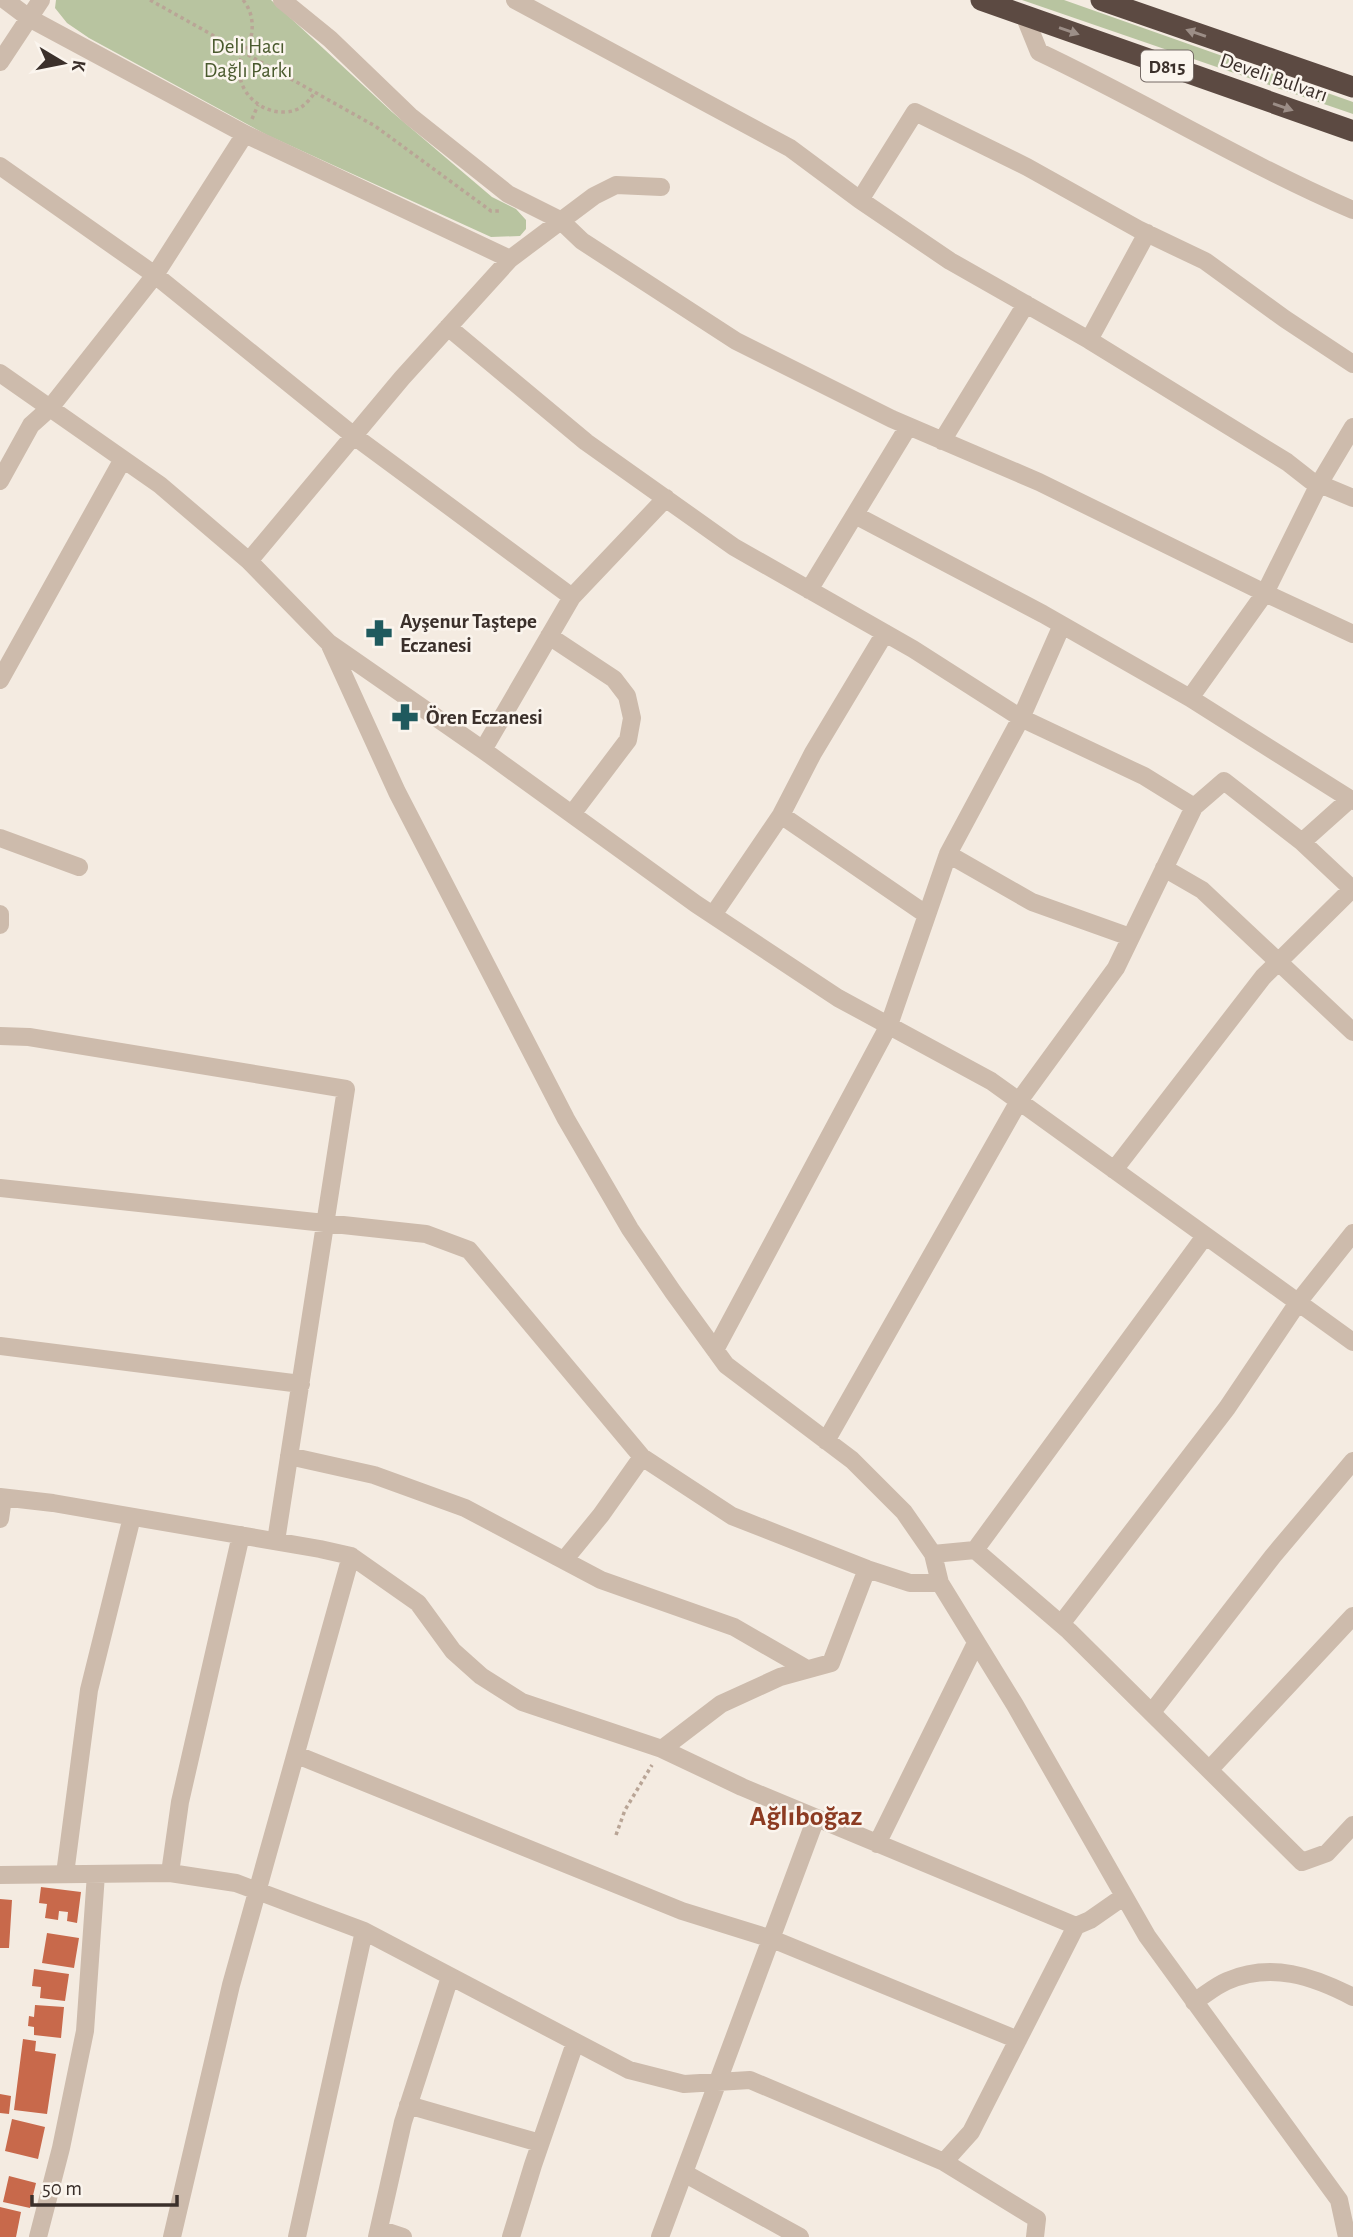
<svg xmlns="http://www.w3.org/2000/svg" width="1353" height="2237" viewBox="0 0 1353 2237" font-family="'Alegreya Sans',sans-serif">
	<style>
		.green { fill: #b8c4a0 }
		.building { fill: #c8694b }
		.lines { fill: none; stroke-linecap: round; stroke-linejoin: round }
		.path { stroke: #b9a596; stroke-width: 3.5; stroke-dasharray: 3.5 3.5; stroke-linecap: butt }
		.minor { stroke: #cdbbac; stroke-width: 18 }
		.highway { stroke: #5c4a42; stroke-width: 21 }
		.oneway { fill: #9c8e87 }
		.labels { text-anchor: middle; stroke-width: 5; stroke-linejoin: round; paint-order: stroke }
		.shield { fill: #fbf5ee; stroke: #756b66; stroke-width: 2 }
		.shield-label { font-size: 19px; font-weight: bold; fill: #3b302b }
		.park-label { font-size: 21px; fill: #4a5a2e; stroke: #fbf5ee }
		.street-label { font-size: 21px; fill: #3b302b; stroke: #fbf5ee }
		.poi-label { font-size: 21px; font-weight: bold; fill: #3b302b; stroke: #fbf5ee; text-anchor: start }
		.district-label { font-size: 28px; font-weight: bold; fill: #8c3b22; stroke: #fbf5ee }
	</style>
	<rect width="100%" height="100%" fill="#f4ebe1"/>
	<path class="green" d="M56,0H271L392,112L492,197L516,209L526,220V229L520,236L491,237L267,135L89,38L67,23L55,8Z
		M1022,0H1064L1353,102V114Z"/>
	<path class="building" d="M41,1887L81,1892L77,1923L67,1921L68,1912L59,1911L58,1920L45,1918L47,1904L39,1903Z
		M0,1899L12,1900L9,1948H0Z
		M47,1933L79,1938L74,1968L42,1963Z
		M34,1969L69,1974L65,2001L40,1998L41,1987L32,1986Z
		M35,2005L64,2007L61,2038L34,2035V2027L28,2026L29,2016L34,2017Z
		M23,2039L36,2041L35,2051L56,2054L47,2114L14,2110Z
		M0,2094L11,2096L9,2114L0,2113Z
		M12,2119L45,2127L38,2159L5,2151Z
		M9,2176L36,2183L30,2208L3,2202Z
		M0,2207L21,2212L16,2237H0Z"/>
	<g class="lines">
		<path class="path" d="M150,0L375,126L491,211H500
			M243,0C253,12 254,27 250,41C248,48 242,54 240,61C234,88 258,113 284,112C299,112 307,104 315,92
			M252,119L258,105
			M616,1835L625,1810L652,1765"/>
		<path class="minor" d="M5,0L29,18L245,134L510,259
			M282,0L330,39L410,116L508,194L560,220L582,241L736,341L892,419L1039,482L1265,593L1353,634
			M515,0L790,148L860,200L950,261L1089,340L1287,462L1310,480L1353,498
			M1024,15L1039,52C1145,102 1246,164 1353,210
			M0,62L41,0
			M0,166L155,275L354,436L572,597
			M860,200L915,112L1027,167L1138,229L1205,261L1285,319L1353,364
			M448,327L586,442L734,547L913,649L1021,718L1144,776L1194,807
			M1089,340L1147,233
			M0,373L160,485L249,561L329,643L483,750L696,904L838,998L991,1081L1353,1342
			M942,441L1026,304
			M0,481L31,425L50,408L155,275L245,134
			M855,515L1043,614L1190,698L1353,801
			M249,561L402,378L510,259L594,196L616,185L661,187
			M809,590L908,427
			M549,636L614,679L627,696L632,718L628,740L572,814
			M329,643L397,792L566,1119L630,1229L673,1292L726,1365L852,1460L904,1512L933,1554L940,1583L1015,1705L1147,1936L1339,2200L1347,2237
			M0,680L123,459
			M1190,698L1265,593L1319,484L1353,427
			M483,750L572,597L666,498
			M781,815L927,915
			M0,838L79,867
			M1302,842L1350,799
			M948,854L1032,902L1130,937
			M1164,868L1202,890L1353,1032
			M0,914V925
			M713,915L781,815L813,753L885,633
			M0,1036L29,1037L346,1089L276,1541
			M1114,1170L1263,977L1353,888
			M0,1188L426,1234L469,1250L642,1457L732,1516L867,1569L910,1583H940
			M0,1346L301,1384
			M715,1350L889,1025L948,854L1021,718L1062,625
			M826,1441L1019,1101L1116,968L1194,807L1224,781L1302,842L1352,889
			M289,1456L374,1475L465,1508L601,1580L734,1627L807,1669
			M0,1497L53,1503L320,1549L351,1556L418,1603L453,1651L481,1676L522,1702L662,1749L742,1787L1076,1926L1090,1920L1123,1897
			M0,1519L3,1498
			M975,1550L1069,1631L1302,1862L1327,1853L1353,1825
			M933,1554L975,1550L1205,1236
			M565,1559L601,1515L642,1457
			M1061,1624L1227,1408L1299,1301L1353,1233
			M1152,1712L1273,1556L1353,1461
			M662,1749L721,1704L780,1677L831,1663L867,1569
			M297,1755L682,1911L772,1939L1018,2040
			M1210,1769L1353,1616
			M877,1844L976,1643
			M170,1873L180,1802L241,1535
			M65,1874L89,1690L132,1517
			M0,1875L170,1873L236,1883L364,1931L629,2070L684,2084L750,2080L944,2162L971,2132L1076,1926
			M1194,2002C1205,1995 1215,1986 1227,1981C1271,1962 1313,1976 1353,1997
			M408,2105L540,2143
			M944,2162L1037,2219L1035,2237
			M684,2173L800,2237
			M379,2229L403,2237
			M38,2237L61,2148L85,2031L96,1874
			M172,2237L231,1985L351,1556
			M297,2237L364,1931
			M377,2237L403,2122L450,1977
			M511,2237L533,2165L575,2043
			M660,2237L816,1818"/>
		<path class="highway" d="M981,0L1353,131
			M1101,0L1353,87"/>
	</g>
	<defs><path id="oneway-solid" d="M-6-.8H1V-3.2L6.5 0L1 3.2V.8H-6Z" transform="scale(1.75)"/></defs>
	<g class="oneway">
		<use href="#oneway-solid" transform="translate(1069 31) rotate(19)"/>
		<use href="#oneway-solid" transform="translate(1196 33) rotate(-161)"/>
		<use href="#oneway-solid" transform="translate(1283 107) rotate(19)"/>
	</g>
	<defs>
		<symbol id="pharmacy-bare" viewBox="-9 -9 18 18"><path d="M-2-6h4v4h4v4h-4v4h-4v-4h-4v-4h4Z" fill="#1f5a5e" stroke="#fbf5ee" stroke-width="2.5" paint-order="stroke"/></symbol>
	</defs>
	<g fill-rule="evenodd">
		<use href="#pharmacy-bare" x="360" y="614" width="38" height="38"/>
		<use href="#pharmacy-bare" x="386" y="698" width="38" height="38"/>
	</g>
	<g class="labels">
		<rect class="shield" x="1141" y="50.5" width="52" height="31" rx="5"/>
		<g class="shield-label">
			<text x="1167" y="73">D815</text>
		</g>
		<g class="park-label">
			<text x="248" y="53">Deli Hacı<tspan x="248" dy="24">Dağlı Parkı</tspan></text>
		</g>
		<g class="street-label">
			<text transform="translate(1274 77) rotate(19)" y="7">Develi Bulvarı</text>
		</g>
		<g class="poi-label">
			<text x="400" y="628">Ayşenur Taştepe<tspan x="400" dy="24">Eczanesi</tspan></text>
			<text x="426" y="724">Ören Eczanesi</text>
		</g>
		<g class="district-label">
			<text x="806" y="1825">Ağlıboğaz</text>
		</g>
	</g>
	<g transform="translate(63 63) rotate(100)" stroke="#fbf5ee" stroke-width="5" paint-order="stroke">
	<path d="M0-5L12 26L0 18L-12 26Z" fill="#3b302b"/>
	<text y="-10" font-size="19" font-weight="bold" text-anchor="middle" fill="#3b302b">K</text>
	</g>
	<path d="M32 2195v10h145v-10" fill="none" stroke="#3b302b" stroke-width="3.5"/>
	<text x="42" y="2195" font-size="21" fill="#3b302b" stroke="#fbf5ee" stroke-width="5" paint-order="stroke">50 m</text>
</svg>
